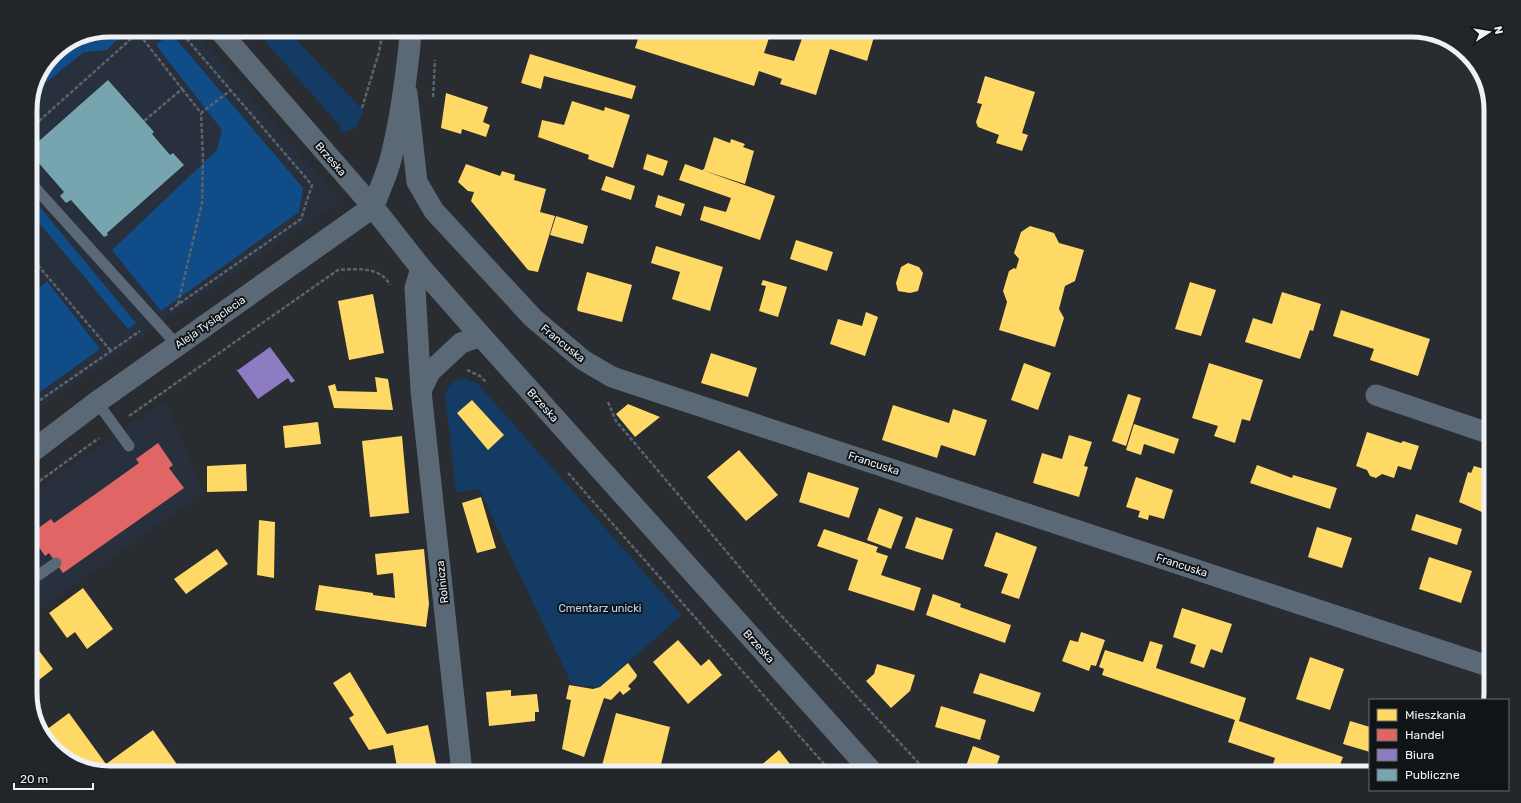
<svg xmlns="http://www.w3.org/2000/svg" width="1521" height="803" viewBox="0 0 1521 803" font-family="Rubik,sans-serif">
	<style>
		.built { fill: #27303c }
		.green { fill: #133b64 }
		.forest { fill: #104c87 }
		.homes { fill: #ffd966 }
		.shops { fill: #e06666 }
		.offices { fill: #8e7cc3 }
		.public { fill: #76a5af }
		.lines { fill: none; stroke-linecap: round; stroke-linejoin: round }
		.path { stroke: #5b636c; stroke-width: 2.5; stroke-dasharray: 4 2; stroke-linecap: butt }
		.service { stroke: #5b6876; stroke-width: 11 }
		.minor { stroke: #5b6876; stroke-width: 21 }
		.tertiary { stroke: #5b6876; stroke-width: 22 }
		.labels { text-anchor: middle; stroke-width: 4; stroke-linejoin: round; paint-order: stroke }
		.street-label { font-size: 11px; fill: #eef2f7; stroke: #111417 }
		.park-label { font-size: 11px; fill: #b9d8ff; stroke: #111417 }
		.rim { fill: none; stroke: #eef2f7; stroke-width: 5 }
	</style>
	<rect width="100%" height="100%" fill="#292c30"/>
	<path class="built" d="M110,30H194L341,201L30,414V105L38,75L54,53L80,36Z
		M165,400L204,492L30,617V494Z"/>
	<path class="green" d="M255,30H287L360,107L364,109L356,128L344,132L338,131L341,127Z
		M464,378L477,383L682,615L600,687L572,685L479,489L456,493L445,395C448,384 454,380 464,378Z"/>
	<path class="forest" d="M110,30H123L125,32L107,50L84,52L33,93L38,75L54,53L80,36Z
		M171,33L303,188L299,212L161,311L112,250L217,150L222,130L156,45Z
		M30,195L136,323L128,329L30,212Z
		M47,281L100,349L30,399V338L37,332L30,324V296Z"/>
	<path class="homes" d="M641,30H765L771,32L764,53L794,61L805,30H876L867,61L830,49L816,95L780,84L782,79L759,71L754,86L635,48Z
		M530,54L636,86L632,99L544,76L541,89L521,83Z
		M985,76L1035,92L1022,133L1028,135L1022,151L996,143L999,135L978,127L976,122L982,104L977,103Z
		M446,93L488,107L483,122L490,125L486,137L462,129L461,134L441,128Z
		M572,101L604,111L605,107L630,115L613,168L588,159L589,155L538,137L542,120L564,125Z
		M714,137L730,143L731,139L745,144L743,147L754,151L745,184L702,170L704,169Z
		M647,154L668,161L663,176L643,169Z
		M466,164L500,176L502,171L515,175L514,180L546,189L540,212L555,216L538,272L528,270L471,201L474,192L468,191L458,182Z
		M685,164L775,196L760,240L700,220L704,206L726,212L731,198L679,180Z
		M606,176L635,186L631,200L601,190Z
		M658,195L685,204L681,216L655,207Z
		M556,216L588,226L583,244L550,235Z
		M1030,226L1054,233L1059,243L1084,250L1075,281L1065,286L1059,309L1064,318L1055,347L999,330L1007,302L1003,291L1009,271L1014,268L1016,269L1019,259L1014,253L1021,232Z
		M796,240L833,252L827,271L790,259Z
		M656,246L723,267L710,311L672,299L680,272L651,263Z
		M908,263L919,267L923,273L918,291L910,293L898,291L896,283L901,267Z
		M587,272L632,285L622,322L578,311L577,309Z
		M763,280L787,287L778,317L759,311L766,286L761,285Z
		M1190,282L1216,290L1201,336L1175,329Z
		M1282,292L1321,304L1313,331L1310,330L1300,359L1245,342L1253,318L1272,324Z
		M373,294L384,353L349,360L338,301Z
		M1341,310L1430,339L1418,376L1370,360L1374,349L1333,336Z
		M866,312L878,317L865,356L830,344L838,319L862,326Z
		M711,353L757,368L748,397L701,383Z
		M1024,363L1051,373L1038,410L1011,400Z
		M1209,363L1263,380L1250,421L1242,419L1235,443L1214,436L1218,426L1192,418Z
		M375,377L388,379L393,410L334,408L328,386L335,384L337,391L377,392Z
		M1487,387L1491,388V406L1482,403Z
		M1128,394L1141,398L1126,446L1112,441Z
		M472,400L504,435L488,450L457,413Z
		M628,404L660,417L635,437L616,414Z
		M893,405L949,423L953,409L987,420L975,456L941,445L937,458L882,440Z
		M318,422L321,444L285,448L283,426Z
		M1134,424L1179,439L1174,454L1144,444L1141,455L1126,450Z
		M1367,432L1401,443L1403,441L1419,446L1411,470L1398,466L1394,478L1382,474L1376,478L1370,476L1367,470L1356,466Z
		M1069,435L1092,442L1084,466L1088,467L1079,497L1033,483L1042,453L1062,459Z
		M402,436L409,513L370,517L362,441Z
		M739,450L778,495L746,521L707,477Z
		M246,464L247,491L207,492V466Z
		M1257,465L1292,478L1293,475L1337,488L1330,509L1250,483Z
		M1474,466L1491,471V516L1459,502L1468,472L1471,473Z
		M808,472L859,488L849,518L799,502Z
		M1136,477L1173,490L1164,519L1149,515L1148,520L1138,517L1140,511L1126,507Z
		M481,497L496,548L477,553L462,503Z
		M879,508L903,517L891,549L867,540Z
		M1416,514L1462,529L1457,545L1411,530Z
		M916,517L953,529L943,560L905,548Z
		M259,520L275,522L274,578L257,575Z
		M1317,527L1352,538L1342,568L1308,557Z
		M824,529L878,547L876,552L888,556L881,575L921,588L914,611L848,590L858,560L817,546Z
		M996,532L1037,547L1019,599L1001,593L1008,574L984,566Z
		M217,549L228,564L186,594L174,579Z
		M424,549L429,604L426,627L315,610L319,585L373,593V595L395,598L393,573L377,575L375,554Z
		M1429,557L1472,571L1461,603L1419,589Z
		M83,588L113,629L87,649L75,632L67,638L49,613Z
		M933,594L961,604L960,607L1011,625L1005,643L926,615Z
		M1182,608L1232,624L1222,653L1211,649L1204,668L1190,663L1196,645L1173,637Z
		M1081,632L1105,640L1096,666L1091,665L1089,671L1062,661L1070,640L1078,642Z
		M30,639L53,669L30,687Z
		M678,640L701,666L709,659L722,675L688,704L653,662Z
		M1150,641L1163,645L1156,668L1246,698L1239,721L1343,757L1337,773H1296L1287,770L1285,773H1270L1275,758L1228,742L1235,720L1102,675L1104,669L1099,667L1105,650L1143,662Z
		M1310,657L1344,669L1330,710L1296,699Z
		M628,663L637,675L636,678L628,686L631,689L623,695L620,691L611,700L604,698L584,757L562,749L571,700L566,699L569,685L593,689L600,687Z
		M877,664L915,675L910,691L891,708L866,681L874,674Z
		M350,672L387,734L428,725L438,773H398L393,745L369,750L349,718L354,715L333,683Z
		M980,673L1041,693L1034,712L973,693Z
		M511,690V696L537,694L539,712H535V721L489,726L486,692Z
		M941,706L986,720L980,740L935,727Z
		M69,713L106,764L153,730L183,773H142L137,766L127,773H110L74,765L44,738L42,733Z
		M616,713L670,727L659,773H600Z
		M1350,721L1370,727V752L1343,744Z
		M973,746L1000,756L994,773H977L965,769Z
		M779,750L797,773H752Z"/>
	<path class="shops" d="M158,443L173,465L169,468L184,488L63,573L49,553L45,556L30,534L51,519L54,523L97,493L139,463L136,459Z"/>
	<path class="offices" d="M270,347L295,381L291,383L288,378L258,399L236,369L238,370Z"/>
	<path class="public" d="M108,80L154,132L152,134L170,155L173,153L184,165L107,233L108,235L104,237L71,200L66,203L60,196L64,192L37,161L30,167V149Z"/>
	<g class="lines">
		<path class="path" d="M136,30L182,89L144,121
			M182,89L201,113L231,90
			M433,97L435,60
			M362,108L379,52L383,30
			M30,129L141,30
			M30,256L111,351
			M178,304L202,203L203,157L201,113
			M170,310L301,219L312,185L179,30
			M467,370L480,376L487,383
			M608,402L616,421L775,609L928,773
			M30,407L140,331
			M129,416L338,270C357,269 380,266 390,285
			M568,473L832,773
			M30,488L99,438"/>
		<path class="service" d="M30,182L177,345
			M97,402L129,446
			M33,579L56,563"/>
		<path class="minor" d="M219,30L373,207
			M407,93L417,182L434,211L533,318L583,360L612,377L1491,667
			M421,268L415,288L421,391L462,773
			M421,391L430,372L461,343L481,336
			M1376,395L1491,434"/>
		<path class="tertiary" d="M373,207L421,268L481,336L873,773
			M373,207C379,191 387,174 391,158C402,115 407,73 411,30
			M30,453L97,402L373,207"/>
	</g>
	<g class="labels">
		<g class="street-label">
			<text transform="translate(331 159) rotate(49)" y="4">Brzeska</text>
			<text transform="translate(210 322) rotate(-35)" y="4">Aleja Tysiąclecia</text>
			<text transform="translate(563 343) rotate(39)" y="4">Francuska</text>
			<text transform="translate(543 405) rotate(48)" y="4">Brzeska</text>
			<text transform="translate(874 463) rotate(18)" y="4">Francuska</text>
			<text transform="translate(1182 565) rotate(18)" y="4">Francuska</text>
			<text transform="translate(442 582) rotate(-96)" y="4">Rolnicza</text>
			<text transform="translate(759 646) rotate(48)" y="4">Brzeska</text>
		</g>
		<g class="park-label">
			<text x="600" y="612">Cmentarz unicki</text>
		</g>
	</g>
	<path d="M0 0H1521V803H0ZM110 37H1411A73 73 0 0 1 1484 110V693A73 73 0 0 1 1411 766H110A73 73 0 0 1 37 693V110A73 73 0 0 1 110 37Z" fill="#232629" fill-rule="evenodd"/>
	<path class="rim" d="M110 37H1411A73 73 0 0 1 1484 110V693A73 73 0 0 1 1411 766H110A73 73 0 0 1 37 693V110A73 73 0 0 1 110 37Z"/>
	<rect x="1369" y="699" width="140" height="92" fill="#111417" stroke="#696d71"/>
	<rect x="1377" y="709" width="20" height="12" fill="#ffd966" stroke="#696d71"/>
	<text x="1405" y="719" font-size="12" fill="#eef2f7">Mieszkania</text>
	<rect x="1377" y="729" width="20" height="12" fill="#e06666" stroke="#696d71"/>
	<text x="1405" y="739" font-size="12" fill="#eef2f7">Handel</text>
	<rect x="1377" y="749" width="20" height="12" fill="#8e7cc3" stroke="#696d71"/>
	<text x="1405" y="759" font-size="12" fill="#eef2f7">Biura</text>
	<rect x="1377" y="769" width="20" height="12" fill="#76a5af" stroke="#696d71"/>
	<text x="1405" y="779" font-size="12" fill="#eef2f7">Publiczne</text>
	<g transform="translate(1489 32) rotate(78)" stroke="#111417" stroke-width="3" paint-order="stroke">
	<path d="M0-3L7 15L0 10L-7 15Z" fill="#eef2f7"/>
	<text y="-6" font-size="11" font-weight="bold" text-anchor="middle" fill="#eef2f7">N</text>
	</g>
	<path d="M14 783v6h79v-6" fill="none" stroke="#eef2f7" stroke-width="2"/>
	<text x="20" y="783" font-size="12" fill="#eef2f7" stroke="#111417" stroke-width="3" paint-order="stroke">20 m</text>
</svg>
